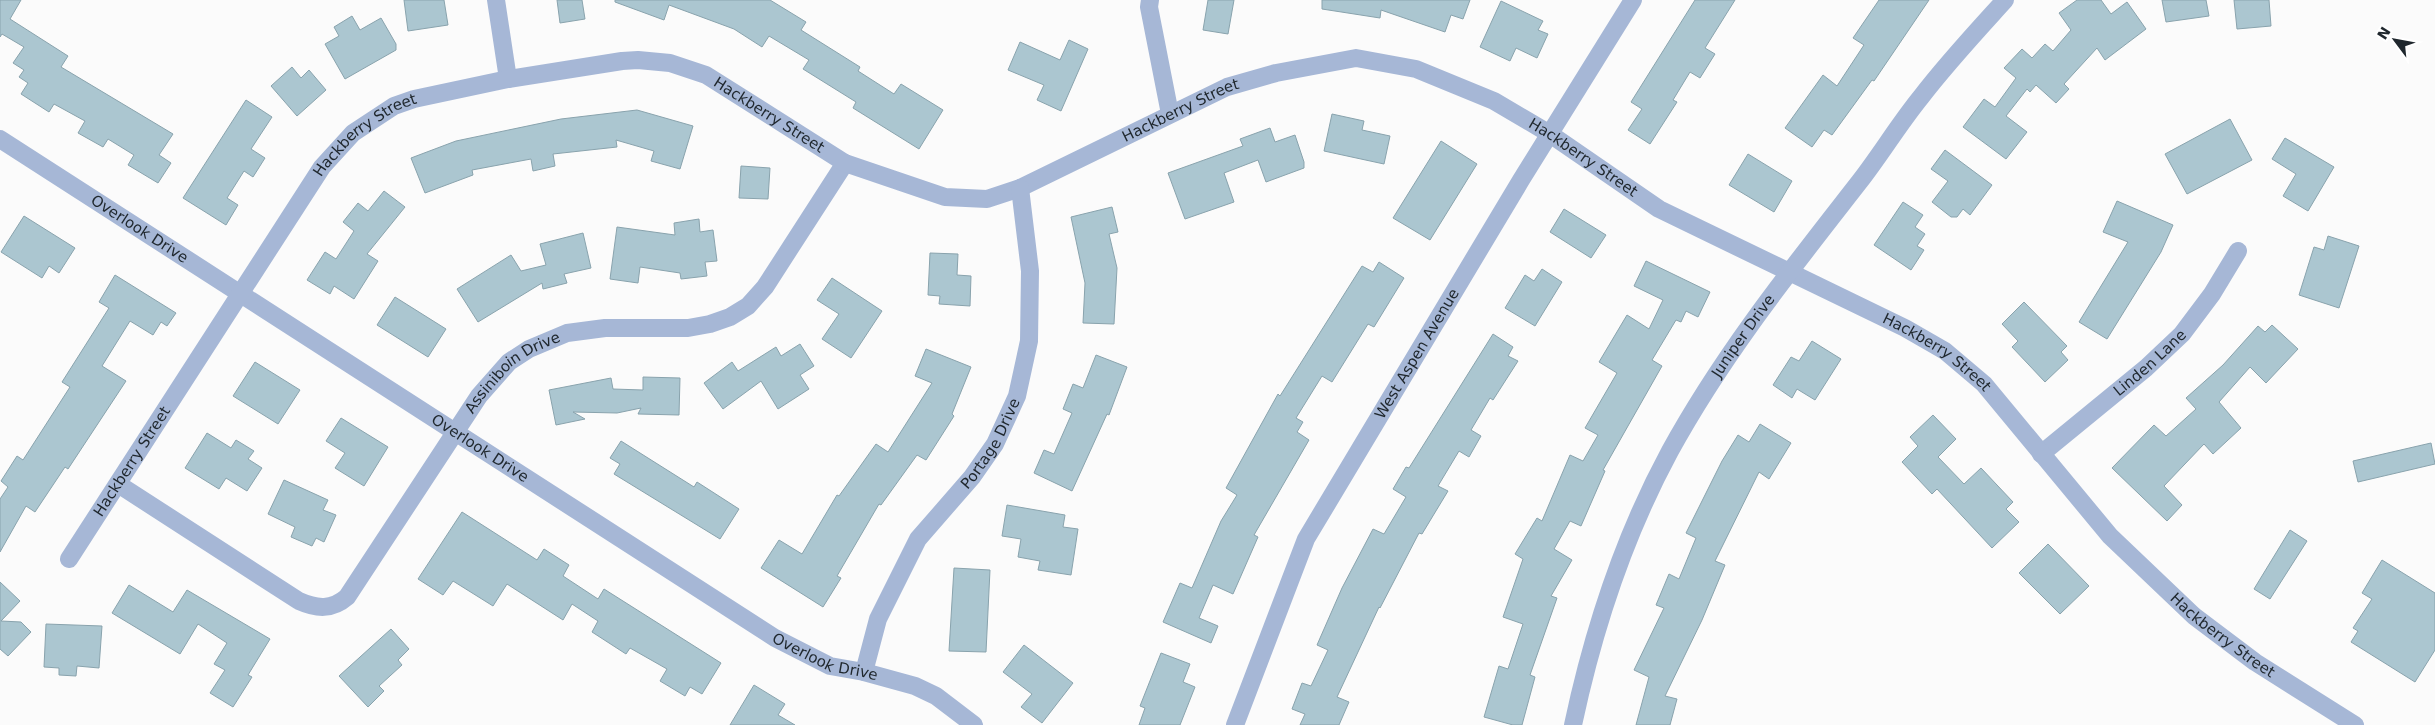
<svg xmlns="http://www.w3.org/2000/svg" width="2435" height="725" viewBox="0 0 2435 725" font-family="'DejaVu Sans',sans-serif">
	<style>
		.building { fill: #abc6d0; stroke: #89a3ad }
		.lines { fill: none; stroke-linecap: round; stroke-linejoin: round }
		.street { stroke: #a6b7d6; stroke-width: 18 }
		.labels { text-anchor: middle; stroke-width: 4.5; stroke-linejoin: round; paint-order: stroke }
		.street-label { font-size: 15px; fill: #1f272d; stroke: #fff }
	</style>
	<rect width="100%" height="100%" fill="#fbfbfb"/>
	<path class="building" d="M0,0H21L10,19L68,56L61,67L173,134L159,155L171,163L158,183L128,165L134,155L108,139L103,147L78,133L85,121L54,104L49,112L21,94L28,83L19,77L24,70L13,63L24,47L2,34L0,37Z
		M404,0H444L448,25L408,31Z
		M557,0H582L585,19L560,23Z
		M615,0H770L806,22L801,30L860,67L858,71L894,94L901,84L943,110L919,149L853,108L856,102L803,69L809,60L769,36L762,47L734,29L669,5L664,20L615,2Z
		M1208,0H1234L1228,34L1203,30Z
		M1322,0H1470L1463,19L1451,15L1445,32L1381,10L1380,18L1322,9Z
		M1695,0H1735L1705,48L1715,54L1700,78L1690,72L1673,100L1677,102L1650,144L1628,130L1642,109L1631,102Z
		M1879,0H1929L1874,81L1872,80L1832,135L1824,130L1812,147L1785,128L1823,75L1837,86L1864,45L1853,38Z
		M2077,0H2101L2111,14L2127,2L2146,29L2105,60L2097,48L2064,84L2069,89L2056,103L2036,85L2030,92L2027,89L2006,116L2027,132L2006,159L1963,127L1984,99L1995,107L2016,78L2004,68L2022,49L2032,58L2045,44L2053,51L2071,30L2059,13Z
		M2162,0H2206L2209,16L2166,22Z
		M2234,0H2269L2271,26L2237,29Z
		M1501,1L1543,21L1538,30L1548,34L1537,58L1516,48L1510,61L1480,47Z
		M352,16L360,30L381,18L396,44V50L345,79L325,44L339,36L334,27Z
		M1069,40L1088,49L1061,111L1037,100L1044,85L1008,70L1020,42L1060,60Z
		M292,67L301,78L309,70L326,90L297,116L271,86Z
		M246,100L272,117L251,149L265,158L253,177L244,171L227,198L238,205L226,225L183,198Z
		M637,110L693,126L680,169L651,161L654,151L616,140L617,147L553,154L555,166L533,171L531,159L472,170L473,175L425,193L411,158L456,141L561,119Z
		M1332,114L1364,121L1362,130L1390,136L1384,164L1324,151Z
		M2230,119L2252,160L2187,194L2165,154Z
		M1270,128L1275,142L1295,135L1304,162V168L1266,182L1258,160L1224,173L1234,202L1185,219L1168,173L1243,146L1240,139Z
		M2285,138L2334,167L2308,211L2283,196L2296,174L2272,159Z
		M1441,141L1477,164L1430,240L1393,218Z
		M1945,150L1992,185L1970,215L1963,209L1957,217H1951L1932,202L1948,181L1931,169Z
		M1748,154L1792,181L1774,212L1729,185Z
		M741,166L770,168L768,199L739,198Z
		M384,191L405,207L367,254L378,261L354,299L334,286L330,294L307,280L325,252L336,259L354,231L343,222L358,203L368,211Z
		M2117,201L2173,225L2161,252L2107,339L2079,322L2128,242L2103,232Z
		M1903,202L1923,215L1915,227L1925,234L1917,246L1924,250L1911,270L1874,245Z
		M1112,207L1118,232L1109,234L1117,268L1114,324L1083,323L1085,283L1071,217Z
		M1564,209L1606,235L1591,258L1550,232Z
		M24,216L75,248L59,273L49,266L42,278L1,252Z
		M699,219L700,232L713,230L717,261L705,262L707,276L681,279L680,273L640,267L638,283L610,279L617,227L675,235L674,223Z
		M583,233L591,268L564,274L567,283L543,289L542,283L478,322L457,289L511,255L521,271L546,265L540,244Z
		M2328,236L2359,246L2339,308L2299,295L2314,247L2324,250Z
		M930,253L958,254L957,275L971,276L970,306L939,304L940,296L928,295Z
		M1646,261L1710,292L1698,317L1686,311L1681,322L1676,320L1652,360L1662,366L1603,470L1605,471L1581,526L1570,521L1554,549L1572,560L1551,596L1557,598L1530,675L1535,677L1522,725H1513L1484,717L1499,666L1508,669L1523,624L1503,617L1523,559L1515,554L1537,518L1542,521L1570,455L1583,461L1598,435L1585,428L1617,373L1599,362L1627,315L1649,329L1663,300L1634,286Z
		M1379,262L1404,278L1374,327L1368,324L1332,382L1322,376L1296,418L1303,422L1297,432L1309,440L1254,535L1258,537L1233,594L1213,585L1199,618L1218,626L1211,643L1163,622L1180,583L1192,588L1221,521L1237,495L1226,488L1278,394L1280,396L1362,266L1373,272Z
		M1542,269L1562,282L1535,326L1505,308L1525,275L1534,281Z
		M115,275L176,313L167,326L161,322L153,335L130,321L102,366L126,381L68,469L65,467L35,512L26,506L0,552V499L8,487L1,481L17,456L23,460L70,387L62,382L109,308L99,302Z
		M832,278L882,311L851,358L822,339L839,314L817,300Z
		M395,297L446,329L428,357L377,325Z
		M2024,302L2067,346L2061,352L2068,360L2045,382L2012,347L2018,341L2002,324Z
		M2272,325L2298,349L2266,383L2250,367L2219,402L2241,428L2213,454L2204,444L2164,486L2182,505L2167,521L2112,468L2154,425L2166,436L2196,409L2186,398L2223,365L2258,326L2265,332Z
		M1493,334L1513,347L1508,356L1518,361L1493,400L1490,398L1471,430L1481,436L1469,457L1459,451L1438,486L1448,491L1422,534L1419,533L1380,608L1379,607L1337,697L1349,702L1339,725H1300L1305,714L1292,709L1302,683L1311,686L1328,650L1317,645L1342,588L1373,529L1384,534L1406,497L1393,489L1406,467L1409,468Z
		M1812,341L1841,359L1815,400L1797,389L1792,398L1773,385L1791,357L1799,361Z
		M800,344L814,366L800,375L809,389L778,409L761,381L723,409L704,383L732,362L738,371L776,347L781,356Z
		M926,349L971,367L952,414L954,416L926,460L917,455L881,505L879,504L837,576L841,578L823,607L761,568L779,540L802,554L837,495L839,496L876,444L888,452L932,383L915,376Z
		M1096,355L1127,367L1109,415L1107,414L1072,491L1034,473L1044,450L1054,454L1072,413L1063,409L1073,384L1083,388Z
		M255,362L300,390L278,424L233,396Z
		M643,377L680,378L679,415L638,414L641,408L617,413L573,412L585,419L556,425L549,390L611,378L613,389L643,390Z
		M1933,415L1956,439L1938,457L1964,484L1981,468L2013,502L2006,509L2019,522L1992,548L1937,489L1932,494L1902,462L1918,446L1910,437Z
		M341,418L388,447L364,486L335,468L345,453L326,441Z
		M1760,424L1791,443L1769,479L1759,472L1715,561L1725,565L1702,620L1665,696L1677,699L1670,725H1636L1649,677L1634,670L1664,608L1656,605L1669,574L1679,579L1696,538L1686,533L1722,461L1738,435L1749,442Z
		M207,433L231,448L236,440L254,451L248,459L262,468L247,491L226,478L219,489L185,468Z
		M621,441L694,487L697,482L739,509L720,539L614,474L620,464L610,458Z
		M2431,443L2435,464L2358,482L2353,461Z
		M284,480L328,500L323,510L336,515L324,542L316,538L312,546L291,537L295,527L268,514Z
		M1007,505L1065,515L1063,527L1078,529L1071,575L1038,570L1040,561L1018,557L1021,539L1002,536Z
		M462,512L537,560L544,549L569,565L563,576L598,599L604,589L721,663L702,694L690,687L685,696L660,681L667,669L630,648L626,654L592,632L598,621L572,604L563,620L507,584L493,606L453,581L443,595L418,579Z
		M2290,530L2307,541L2270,599L2254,589Z
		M2048,544L2089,586L2060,614L2019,573Z
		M2382,560L2435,593V650L2415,682L2351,642L2358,631L2353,628L2372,599L2362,593Z
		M954,568L990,570L986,652L949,651Z
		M0,582L20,601L1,621L21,622L31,632L8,656L0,649Z
		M129,585L173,612L187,590L270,639L248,675L252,677L233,707L210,693L225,670L214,664L227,643L198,624L180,654L112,613Z
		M46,624L102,626L99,668L77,666L76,676L59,675V668L44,667Z
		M391,629L409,649L398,660L402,665L379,686L384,691L368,707L339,676Z
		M1024,645L1073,683L1042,723L1021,707L1032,694L1003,672Z
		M1161,653L1190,664L1183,682L1195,687L1180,725H1139L1145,708L1140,706Z
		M754,685L785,704L778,715L795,725H730Z"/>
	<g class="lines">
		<g class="street">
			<path d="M496,0L508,79"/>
			<path d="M1150,0L1149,7L1170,114"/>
			<path id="s1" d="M0,139L775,638L830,666L864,672L915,686L936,696L974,725"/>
			<path id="s2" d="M2041,454L2146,368L2182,334L2212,294L2238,251"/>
			<path id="s3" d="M118,484L299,601C317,609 332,610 347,597L479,396L509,362L529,349L567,333L605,328H688L710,324L730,317L748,306L765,287L845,163"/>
			<path id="s4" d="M69,559L322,167L353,133L394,106L414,99L508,79L622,61L638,60L670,63L706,75L845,163L945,197L987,199L1020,188L1227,87L1276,73L1356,58L1416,69L1494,101L1550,134L1659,209L1905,328L1945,351L1984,384L2110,536L2194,616L2255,662L2355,725"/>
			<path id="s5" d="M864,672L878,619L918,539L972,477L995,444L1017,396L1029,341L1030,271L1020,188"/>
			<path id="s6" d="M1235,725L1306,539L1521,180L1633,0"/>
			<path id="s7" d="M1573,725C1593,631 1624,536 1670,451C1723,354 1793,267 1860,181C1881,154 1899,124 1921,97C1947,63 1976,32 2005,0"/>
		</g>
	</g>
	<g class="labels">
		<g class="street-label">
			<text dy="5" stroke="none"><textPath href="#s4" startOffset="1406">Hackberry Street</textPath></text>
			<text dy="5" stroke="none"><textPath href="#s4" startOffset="955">Hackberry Street</textPath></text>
			<text dy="5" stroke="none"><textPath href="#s4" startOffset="521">Hackberry Street</textPath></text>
			<text dy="5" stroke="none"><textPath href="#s4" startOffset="1841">Hackberry Street</textPath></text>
			<text dy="5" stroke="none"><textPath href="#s1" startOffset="166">Overlook Drive</textPath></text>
			<text dy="5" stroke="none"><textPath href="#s7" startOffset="428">Juniper Drive</textPath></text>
			<text dy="5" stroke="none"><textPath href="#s6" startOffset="415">West Aspen Avenue</textPath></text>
			<text dy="5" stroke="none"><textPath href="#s4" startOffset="2246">Hackberry Street</textPath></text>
			<text dy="5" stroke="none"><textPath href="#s2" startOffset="142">Linden Lane</textPath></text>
			<text dy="5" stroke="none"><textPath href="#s3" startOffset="549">Assiniboin Drive</textPath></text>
			<text dy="5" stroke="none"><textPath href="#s5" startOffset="265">Portage Drive</textPath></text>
			<text dy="5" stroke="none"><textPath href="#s1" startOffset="571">Overlook Drive</textPath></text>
			<text dy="5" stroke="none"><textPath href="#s4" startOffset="116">Hackberry Street</textPath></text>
			<text dy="5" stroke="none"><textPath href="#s4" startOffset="2651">Hackberry Street</textPath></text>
			<text dy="5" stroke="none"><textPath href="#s1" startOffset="976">Overlook Drive</textPath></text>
		</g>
	</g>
	<g transform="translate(2395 40) rotate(302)" stroke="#ffffff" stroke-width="4" paint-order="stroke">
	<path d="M0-4L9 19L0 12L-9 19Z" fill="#1f272d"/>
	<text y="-8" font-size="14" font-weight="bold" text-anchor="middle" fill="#1f272d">N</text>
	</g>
</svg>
